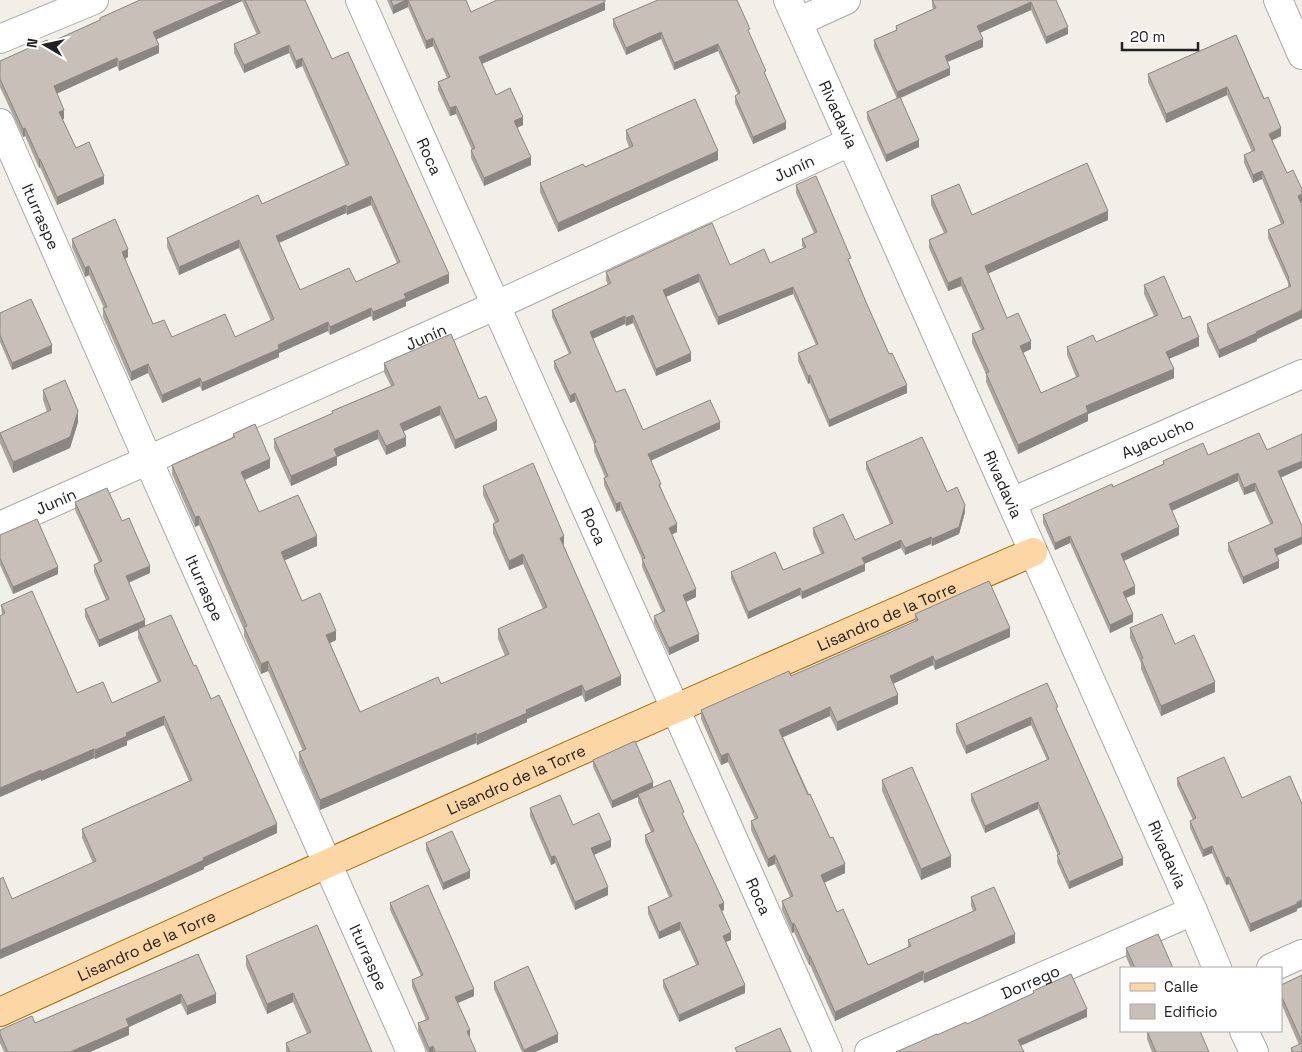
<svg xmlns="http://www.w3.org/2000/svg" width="1302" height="1052" viewBox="0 0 1302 1052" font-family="'Space Grotesk',sans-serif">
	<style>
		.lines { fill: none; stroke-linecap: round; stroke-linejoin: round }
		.minor-casing { stroke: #a9a9a9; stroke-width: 30 }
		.major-casing { stroke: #a06b00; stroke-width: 30 }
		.minor { stroke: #fff; stroke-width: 28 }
		.major { stroke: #fcd6a4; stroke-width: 28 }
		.wall { fill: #aba49e; fill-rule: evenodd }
		.shaded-wall { fill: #8b8681 }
		.building { fill: #c7bfb8; stroke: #8b8681; fill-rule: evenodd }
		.labels { text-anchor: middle; stroke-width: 4; stroke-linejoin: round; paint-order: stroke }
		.street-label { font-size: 16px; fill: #222; stroke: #fff }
	</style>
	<rect width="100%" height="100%" fill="#f2efe9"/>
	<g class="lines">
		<defs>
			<g id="minor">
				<path id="s1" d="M360,0L828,1052"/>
				<path id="s2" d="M788,0L1193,911L1217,968"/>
				<path d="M1278,0L1302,55"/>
				<path d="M798,22L846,0"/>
				<path d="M0,39L94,0"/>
				<path id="s3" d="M0,123L148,460L411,1052"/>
				<path id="s4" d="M1012,502L1302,374"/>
				<path id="s5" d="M0,526L497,305L850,142"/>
				<path d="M1271,968L1302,954"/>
				<path d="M1244,1031L1254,1052"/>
				<path id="s6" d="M869,1052L1193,911"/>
			</g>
			<g id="major">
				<path id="s7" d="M0,1012C343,855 688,702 1033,552"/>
			</g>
		</defs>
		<use href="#minor" class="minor-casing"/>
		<use href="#major" class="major-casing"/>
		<use href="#minor" class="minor"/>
		<use href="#major" class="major"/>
	</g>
	<path class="wall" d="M140,0H305L332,59L449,283L406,302V306L373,321L371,316L330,335L328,331L279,353V357L202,391L200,386L162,403L148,373L131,381L103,317V308H104L89,275L85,277L72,247V239L128,257L125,259L153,324L172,337H235L271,321L239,248L179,275L167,247V238L262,204L346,166L302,66L296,69L289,53L244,73L234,53V44L257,35L242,1L156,39L159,53L119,71L117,66L57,93L64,119H62L76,148L104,184L57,205L40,167L39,168L25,136L23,137L0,87V61L49,43L100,20V18ZM371,205L397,263L356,282L300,290L279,243L346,213L347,215Z
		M387,0H466L471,12L605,10L482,64L496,95L523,125L517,128L531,165L484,186L471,158V150H472L456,114L450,116L438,90V82L447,78L433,46L426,49L408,7L393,14Z
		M932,0H1056L1068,34L1046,44L1031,10L980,33L983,47L947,62L950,75L901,98L919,147L886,162L867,119V112L897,99L874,47V40L896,30V26L933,9L932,6Z
		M613,19L750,34L786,129L753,144L735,103V96L738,95L718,51L674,70L661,39L626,55L613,26Z
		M1236,35L1281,136L1272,140L1287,173L1302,189V203H1301L1286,325L1257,339V341L1219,358L1207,332V324L1288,287V283L1268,238V230L1281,224L1262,179L1253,183L1244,163V155L1252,152L1227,95L1166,123L1148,82V74Z
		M626,130L718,160L558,232L540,192V183L585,167L629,147L626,139Z
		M796,185L851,265L866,302L907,393L829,427L810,383L808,384L798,361V353L816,345L793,294L718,325L699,282L666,297L691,361L656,376L633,323L626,326L625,324L592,339L616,392L643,430L720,429L651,460L677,532L672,534L696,597L686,602L699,641L669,655L654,623V616L662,612L642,567V559L620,510L616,512L604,485V478L605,477L594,451V444L575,401L570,403L554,368V361L569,354L552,317V310L608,285L606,280V272L730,265L770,263L804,249L802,246V239L814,233L796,193Z
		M931,196L972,215L1108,220L988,273L1007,318L1031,349L1023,353L1041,393L1076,377L1067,355V347L1096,342L1154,316L1144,294V285L1183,319L1199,346L1169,359L1174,378L1088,414V421L1018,454L986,382V374L972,343V334L981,330L961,286L948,291L929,248V240L944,233L931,205Z
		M0,313L52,353L12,370L0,342Z
		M384,363L479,399L497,430L455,449L440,415L404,431L406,446L386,455L378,439L337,457V465L291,486L274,448V439L332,414V411L391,386L384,372Z
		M43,390L78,422L70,448L13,473L0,443V433L47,412L43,400Z
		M233,434L270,468L245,480L259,512L317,546L284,560L302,601L336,640L330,643L360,712L441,684L505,656L498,639V629L543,609L523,564L509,570L493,533V524L495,522L483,495V486L564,546L621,685L585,702L582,695L527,719V722L477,745L476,743L320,810L299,762V752L303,751L268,671L261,674L244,636V630L199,525L195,527L172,474V465L233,437Z
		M1267,450L1281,478L1302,526V544L1276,556L1279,568L1243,584L1228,551V543L1270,524L1255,491L1244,495L1238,481L1172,511L1179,535L1124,561L1135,594L1126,598L1133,622L1110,633L1070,543L1055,550L1043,523V515L1113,487L1163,464V461L1208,455Z
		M866,462L947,492L965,512L959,534L932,546L931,544L905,555L901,548L865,563V571L802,599L800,595L748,619L731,579V572L783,570L821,554L813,535V528L855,540L890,524L866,469Z
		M75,502L122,521L150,573L128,582L145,626L194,666L211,699L277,833L204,867V869L154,892L0,959V879L12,899L93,863L82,838V829L189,781L164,725L127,741V745L95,759L94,758L41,781V779L0,797V616L2,615L1,605L77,693L112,703L158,682L138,638V630L99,647L85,617V609L106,600L94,572V565L99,562L75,510Z
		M0,535L58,574L13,594L0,565Z
		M915,614L1010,637L935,670L933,665L893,684L898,704L837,731L830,716L783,737L845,873L824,883L837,912L868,965L908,947V940L973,911L971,906V897L1015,943L924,983L923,980L835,1021L810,965H809L794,932L792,933L782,910V901L790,897L775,864L768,867L751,830V821L755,819L728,762L721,765L701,719V710L791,676L915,622Z
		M1130,628L1175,644L1215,692L1161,716L1141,669V663L1130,638Z
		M1058,712L1123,865L1069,889L1057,862L1058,855L1038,809L985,833L971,801V794L1047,760L1031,725L966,754L956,732V724Z
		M593,760L653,787L684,818L724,910L721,911L731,940L726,942L745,993L679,1022L663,987V980L696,965L680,930L659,939L648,914V907L669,897L645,842V835L651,832L638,802V797L612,808L593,767Z
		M1177,778L1242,798L1297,909V911L1250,932L1229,884L1226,885L1212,853L1203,857L1190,828V821L1193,820L1177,785Z
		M882,780L951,867L921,880L882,791Z
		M530,808L573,825L611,847L594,855L608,895L575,910L555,863L551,865L530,816Z
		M426,843L470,878L443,890L426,850Z
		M390,903L474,996L458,1003L469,1037L476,1052H427L418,1030V1023L426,1020L412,987V980L421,976L390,910Z
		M1126,948L1173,968H1131L1126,957Z
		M198,954L216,1003L187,1015L181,1003L129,1027V1035L90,1052H4L0,1043V1030L35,1023Z
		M246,956L372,1052H286V1043L307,1034L293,1002L267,1014L246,966Z
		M1302,975V1052H1291V1048L1299,1045L1281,1003V985Z
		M494,982L558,1042L535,1052H522L494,989Z
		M1147,1031L1209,1052H1152L1147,1039Z"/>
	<path class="shaded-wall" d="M226,0H242V1L153,41V32Z
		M406,0H408V7L393,14V6Z
		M605,2V10L479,65V57Z
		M1031,2V10L977,34V26Z
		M1068,27V34L1046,44V37Z
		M661,32V39L626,55V48Z
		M433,38V46L426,49V41Z
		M983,39V47L945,63V56Z
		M718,44V51L674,70V63Z
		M159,45V53L119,71V62Z
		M289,45V53L244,73V65Z
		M117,58V66L54,95V86Z
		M302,58V66L296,69V61Z
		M950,68V75L897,99V92Z
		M1227,87V95L1166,123V114Z
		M456,106V114L450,116V108Z
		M64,110V119L59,121V112Z
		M523,117V125L514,129V121Z
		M786,122V129L753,144V137Z
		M25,128V136L23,137V129Z
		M1281,128V136L1269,142V134Z
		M919,140V147L886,162V155Z
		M718,151V160L558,232V223Z
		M531,157V165L484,186V178Z
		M39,159H40V167L39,168Z
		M1262,171V179L1253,183V175Z
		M104,176V184L57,205V197Z
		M1302,194V203L1298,204V196Z
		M371,196V205L347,215V207Z
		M346,205V213L276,244V236Z
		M1108,211V220L985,275V266Z
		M239,240V248L179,275V267Z
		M128,249V257L122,260V252Z
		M89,266V275L85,277V268Z
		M449,274V283L406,302V306L373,321V312L404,294Z
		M699,274V282L663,298V290Z
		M961,277V286L948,291V283Z
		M793,287V294L718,325V317Z
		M371,308V316L330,335V327Z
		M1302,310V318L1257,339V341L1219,358V350Z
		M633,315V323L626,326V318Z
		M625,316V324L590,340V332Z
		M328,322V331L279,353V357L202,391V383L278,345Z
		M1199,337V346L1166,360V352Z
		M1031,341V349L1020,354V346Z
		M52,345V353L12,370V363Z
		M691,353V361L656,376V369Z
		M148,364V373L131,381V372Z
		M1174,369V378L1088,414V421L1018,454V445L1086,406Z
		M810,375V383L808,384V376Z
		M200,378V386L162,403V395Z
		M907,385V393L829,427V420Z
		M575,393V401L570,403V396Z
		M440,406V415L400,433V424Z
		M78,411V422L70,448L13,473V462Z
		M497,421V430L455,449V440Z
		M720,422V429L648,462V454Z
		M378,430V439L337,457V465L291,486V476L334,449Z
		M406,437V446L386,455V446Z
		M270,459V468L241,481V472Z
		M1302,461V468L1278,479V471Z
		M1238,473V481L1169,512V504Z
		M1255,483V491L1244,495V488Z
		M620,502V510L616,512V504Z
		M965,505V512L959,534L932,546V539Z
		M199,516V525L195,527V517Z
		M677,524V532L669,536V528Z
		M1179,527V535L1121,562V554Z
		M317,536V546L281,562V552Z
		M564,536V546L560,538Z
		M1070,536V543L1055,550V543Z
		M931,537V544L905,555V548Z
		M1302,537V544L1274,557V549Z
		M901,540V548L862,565V558Z
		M523,554V564L509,570V561Z
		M1279,561V568L1243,584V577Z
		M865,564V571L802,599V592Z
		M150,566V573L126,584V576Z
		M58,567V574L13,594V587Z
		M1135,586V594L1123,599V592Z
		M800,588V595L748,619V612Z
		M696,589V597L683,603V595Z
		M1133,614V622L1110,633V625Z
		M145,620V627L99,647V640Z
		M1010,628V637L935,670V661Z
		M336,631V640L326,645V635Z
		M699,634V641L669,655V648Z
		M933,656V665L890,685V676Z
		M268,661V671L261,674V664Z
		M621,676V685L585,702V692Z
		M1215,682V692L1161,716V706Z
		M582,685V695L527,719V722L477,745V735L526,710Z
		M898,695V704L837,731V722Z
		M830,707V716L779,739V730Z
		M164,716V725L127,741V745L95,759V750L126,733Z
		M1031,717V725L966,754V746Z
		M476,733V743L320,810V800Z
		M94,749V758L41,781V772Z
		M728,753V762L721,765V756Z
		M41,770V779L0,797V788Z
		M653,782V790L638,794V797L612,808V801Z
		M1038,802V809L985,833V826Z
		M277,824V833L204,867V869L154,892L0,959V950Z
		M611,840V847L591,856V848Z
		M1212,846V853L1203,857V850Z
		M775,855V864L768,867V859Z
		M555,856V863L551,865V857Z
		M951,856V867L921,880V869Z
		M1123,858V865L1069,889V882Z
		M845,864V873L821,884V875Z
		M470,871V878L443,890V883Z
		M1229,877V884L1226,885V878Z
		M608,887V895L575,910V902Z
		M1302,900V907L1297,909V911L1250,932V924Z
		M724,903V910L719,912V905Z
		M680,922V930L659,939V932Z
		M794,923V932L792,933V924Z
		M731,932V940L723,943V936Z
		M1015,934V943L924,983V974Z
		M809,956H810V965H809Z
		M923,971V980L835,1021V1012Z
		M745,985V993L679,1022V1015Z
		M474,989V996L455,1004V997Z
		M293,993V1002L267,1014V1004Z
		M181,994V1003L129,1027V1035L90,1052H70L126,1019Z
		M216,994V1003L187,1015V1006Z
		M1087,1009V1017L1018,1047V1040Z
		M470,1030V1037L467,1038V1031Z
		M558,1034V1042L535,1052H524V1050Z
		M433,1046V1052H429V1048Z"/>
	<path class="building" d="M140,0H226L153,32L159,45L119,62L117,58L54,86L64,110L59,112L76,148L89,142L104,176L57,197L40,159H39L25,128L23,129L0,79V61L47,40L49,43L100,20V18Z
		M245,0H305L332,59L348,52L449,274L404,294L406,298L373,312L371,308L330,327L328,322L278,345L279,349L202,383L200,378L162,395L148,364L131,372L103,308L107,307L89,266L85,268L72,239L115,219L128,249L122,252L153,324L164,320L172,337L225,314L235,337L274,319L239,240L179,267L167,238L258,195L262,204L349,164L302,58L296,61L289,45L244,65L234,44L260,33ZM371,196L400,262L356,282L349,268L300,290L276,236L346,205L347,207Z
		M391,0H406L393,6Z
		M408,0H466L471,12L497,0H605V2L479,57L496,95L510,88L523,117L514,121L531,157L484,178L471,150L475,148L456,106L450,108L438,82L450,77L433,38L426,41Z
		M658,0H737L750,29L748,30L766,71L764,72L786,122L753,137L735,96L740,93L718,44L674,63L661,32L626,48L613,19Z
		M932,0H1056L1068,27L1046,37L1031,2L977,26L983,39L945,56L950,68L897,92L874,40L897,30L896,26L936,8Z
		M1236,35L1264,99L1268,97L1281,128L1269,134L1287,173L1293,170L1302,189V194L1298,196L1302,206V310L1256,332L1257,333L1219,350L1207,324L1291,286L1288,279L1289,278L1268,230L1284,223L1262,171L1253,175L1244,155L1255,150L1227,87L1166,114L1148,74Z
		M900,97L919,140L886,155L867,112Z
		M695,99L718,151L558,223L540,183L583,164L585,167L633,146L626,130Z
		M1087,163L1108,211L985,266L1007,318L1018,313L1031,341L1020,346L1041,393L1079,376L1067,347L1093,335L1096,342L1158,315L1144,285L1164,276L1183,319L1190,316L1199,337L1166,352L1174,369L1086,406L1088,412L1018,445L986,373L989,372L972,334L984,329L961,277L948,283L929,240L947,232L931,196L959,184L972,215Z
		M816,176L851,258L848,259L866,302L889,354L892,353L907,385L829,420L810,375L808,376L798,353L818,344L793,287L718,317L699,274L663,290L691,353L656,369L633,315L626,318L625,316L590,332L616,392L625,389L643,430L710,400L720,422L648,454L661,484L659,485L677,524L669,528L696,589L683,595L699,634L669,648L654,616L665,611L642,559L645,558L620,502L616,504L604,478L608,476L594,443L596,442L575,393L570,396L554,361L571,353L552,310L611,283L606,272L712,223L730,265L764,249L770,263L806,247L802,239L817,232L796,185Z
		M31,299L52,345L12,363L0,335V313Z
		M451,334L479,399L486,396L497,421L455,440L440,406L400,424L406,437L386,446L378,430L334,449L337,456L291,476L274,439L333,413L332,411L394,385L384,363Z
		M65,380L78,411L70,437L13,462L0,433L51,410L43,390Z
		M255,424L270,459L241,472L259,512L298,495L317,536L281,552L302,601L320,593L336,631L326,635L360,712L438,677L441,684L509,654L498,629L547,607L523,554L509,561L493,524L499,521L483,486L533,463L564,536L560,538L621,676L585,692L582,685L526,710L527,713L477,735L476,733L320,800L299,752L306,749L268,661L261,664L244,627L247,626L199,516L195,517L172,465L235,437L233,434Z
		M1259,433L1267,450L1302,434V461L1278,471L1302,526V537L1274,549L1279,561L1243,577L1228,543L1273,523L1255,483L1244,488L1238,473L1169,504L1179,527L1121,554L1135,586L1123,592L1133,614L1110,625L1070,536L1055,543L1043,515L1112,484L1113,487L1164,464L1163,461L1203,443L1208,455Z
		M922,437L947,492L957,487L965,505L959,527L932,539L931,537L905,548L901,540L862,558L865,564L802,592L800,588L748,612L731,572L775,552L783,570L824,553L813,528L843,514L855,540L893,523L866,462Z
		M107,488L122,521L129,518L150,566L126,576L145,620L99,640L85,609L109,599L94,565L102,561L75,502Z
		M37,519L58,567L13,587L0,558V535Z
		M989,581L1010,628L935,661L933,656L890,676L898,695L837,722L830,707L779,730L808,795L810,794L830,838L833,837L845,864L821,875L837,912L843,909L868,965L911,946L908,940L976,910L971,897L994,887L1015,934L924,974L923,971L835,1012L810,956H809L794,923L792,924L782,901L793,896L775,855L768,859L751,821L758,818L728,753L721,756L701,710L789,671L791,676L918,620L915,614Z
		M32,591L77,693L103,682L112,703L161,681L138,629L171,615L194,666L196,665L211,699L219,695L277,824L203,858L204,860L154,883L0,950V879L3,877L12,899L96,861L82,829L192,780L164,716L126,733L127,736L95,750L94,749L41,772V770L0,788V616L5,613L1,605Z
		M1162,614L1175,644L1194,635L1215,682L1161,706L1141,659L1143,658L1130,628Z
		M1047,683L1058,707L1056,708L1123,858L1069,882L1057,855L1060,854L1038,802L985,826L971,794L1049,759L1031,717L966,746L956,724Z
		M635,741L653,782L612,801L593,760Z
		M1224,757L1242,798L1290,776L1302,804V900L1297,902V904L1250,924L1229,877L1226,878L1212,846L1203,850L1190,821L1196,818L1177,778Z
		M912,767L951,856L921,869L882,780Z
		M670,780L684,812L682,813L724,903L719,905L731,932L723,936L745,985L679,1015L663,980L699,964L680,922L659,932L648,907L672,896L645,835L654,831L638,794Z
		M560,795L573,825L599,813L611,840L591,848L608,887L575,902L555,856L551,857L530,808Z
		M452,831L470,871L443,883L426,843Z
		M428,885L474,989L455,997L470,1030L467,1031L476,1052H435L433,1046L429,1048L418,1023L429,1019L412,980L423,975L390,903Z
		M317,925L372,1052H290L286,1043L311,1032L293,993L267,1004L246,956Z
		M1158,934L1173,968H1135L1126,948Z
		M198,954L216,994L187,1006L181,994L126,1019L129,1026L70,1052H8L0,1034V1030L32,1016L35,1023Z
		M528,966L558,1034L524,1050L494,982Z
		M1071,974L1087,1009L1018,1040L1024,1052H896L937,1034V1035L966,1022L967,1024L1034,993L1033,991Z
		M1302,975V1042L1281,995V985Z
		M780,1028L791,1052H737L735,1048Z
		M1147,1031H1200L1209,1052H1156Z
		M1302,1043V1052H1293L1291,1048Z"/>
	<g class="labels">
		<g class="street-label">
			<text dy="6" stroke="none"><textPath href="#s2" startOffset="125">Rivadavia</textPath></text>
			<text dy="6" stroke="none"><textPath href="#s1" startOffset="171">Roca</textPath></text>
			<text dy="6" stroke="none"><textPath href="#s5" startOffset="871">Junín</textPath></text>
			<text dy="6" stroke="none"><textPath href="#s3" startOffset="102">Iturraspe</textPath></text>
			<text dy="6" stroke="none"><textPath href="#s5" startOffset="466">Junín</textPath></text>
			<text dy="6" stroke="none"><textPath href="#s4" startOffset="159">Ayacucho</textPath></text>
			<text dy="6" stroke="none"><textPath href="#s2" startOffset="530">Rivadavia</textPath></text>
			<text dy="6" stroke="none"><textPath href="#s5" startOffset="61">Junín</textPath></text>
			<text dy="6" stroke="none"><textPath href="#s1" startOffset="576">Roca</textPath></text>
			<text dy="6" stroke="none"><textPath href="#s3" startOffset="508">Iturraspe</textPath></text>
			<text dy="6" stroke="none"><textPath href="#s7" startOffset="971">Lisandro de la Torre</textPath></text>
			<text dy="6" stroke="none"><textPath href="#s7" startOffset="566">Lisandro de la Torre</textPath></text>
			<text dy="6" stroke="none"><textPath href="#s2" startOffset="935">Rivadavia</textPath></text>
			<text dy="6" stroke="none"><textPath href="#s1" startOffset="981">Roca</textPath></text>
			<text dy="6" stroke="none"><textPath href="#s7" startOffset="161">Lisandro de la Torre</textPath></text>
			<text dy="6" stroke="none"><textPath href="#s3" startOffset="912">Iturraspe</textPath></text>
			<text dy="6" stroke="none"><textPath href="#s6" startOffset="176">Dorrego</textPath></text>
		</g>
	</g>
	<rect x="1120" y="967" width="162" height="65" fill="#ffffff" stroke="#a7a7a7"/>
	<rect x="1130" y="983" width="25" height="8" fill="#fcd6a4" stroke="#a7a7a7"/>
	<text x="1164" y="992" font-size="15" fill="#222222">Calle</text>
	<rect x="1130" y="1004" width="25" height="15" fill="#c7bfb8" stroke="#a7a7a7"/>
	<text x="1164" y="1017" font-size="15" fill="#222222">Edificio</text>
	<g transform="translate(45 45) rotate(279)" stroke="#ffffff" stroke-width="4" paint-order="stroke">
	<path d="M0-4L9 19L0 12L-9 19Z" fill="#222222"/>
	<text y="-8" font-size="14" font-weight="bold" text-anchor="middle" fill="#222222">N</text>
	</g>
	<path d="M1122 42v8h76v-8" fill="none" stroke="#222222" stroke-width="2.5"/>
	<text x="1130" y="42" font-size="15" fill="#222222" stroke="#ffffff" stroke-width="4" paint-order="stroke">20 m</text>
</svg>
